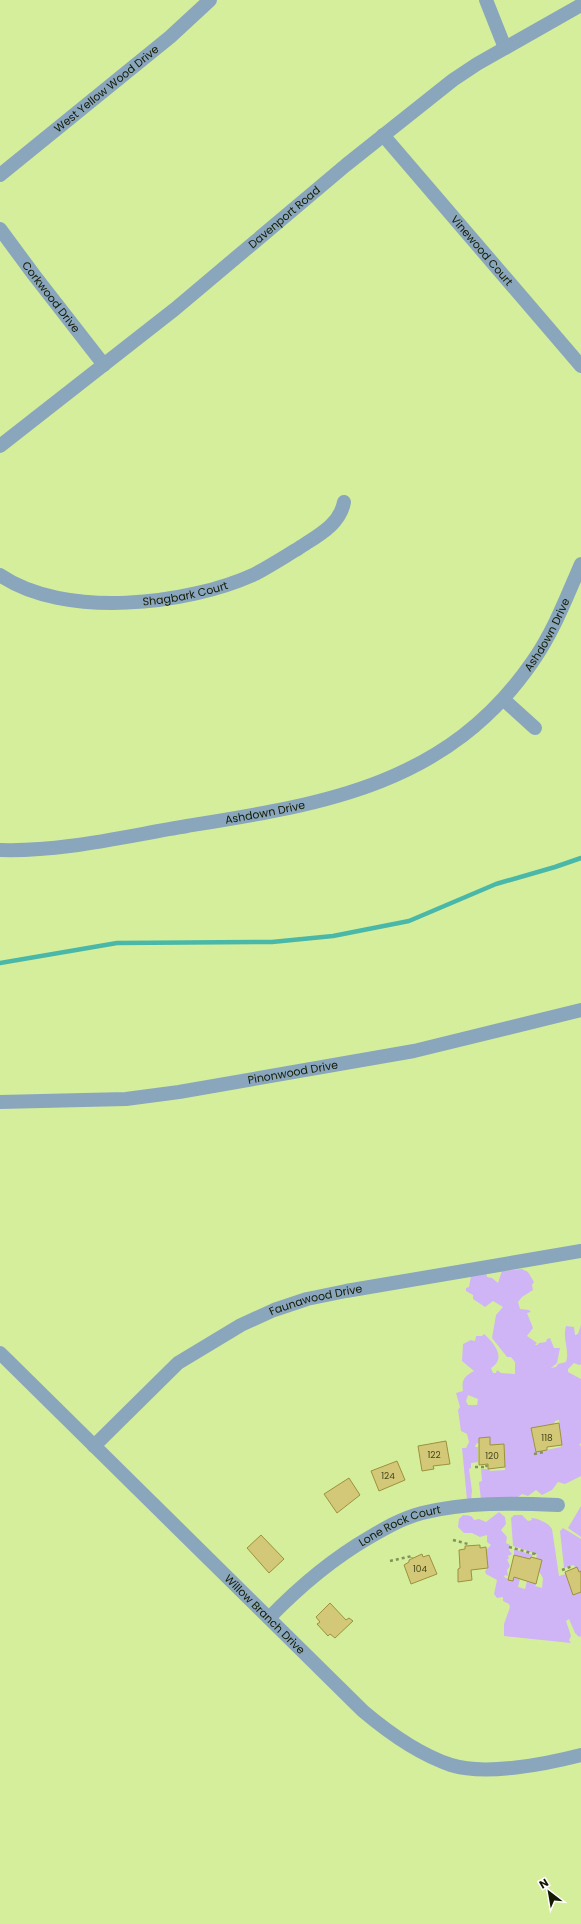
<svg xmlns="http://www.w3.org/2000/svg" width="581" height="1924" viewBox="0 0 581 1924" font-family="Poppins,sans-serif">
	<style>
		.green { fill: #cfb5f6; fill-rule: evenodd }
		.lines { fill: none; stroke-linecap: round; stroke-linejoin: round }
		.stream { stroke: #49b8a8; stroke-width: 4.5 }
		.building { fill: #d2c877; stroke: #9c923b }
		.path { stroke: #829359; stroke-width: 2.5; stroke-dasharray: 3 3; stroke-linecap: butt }
		.minor { stroke: #89a6bd; stroke-width: 14 }
		.labels { text-anchor: middle; stroke-width: 3; stroke-linejoin: round; paint-order: stroke }
		.number-label { font-size: 9px; fill: #44461e }
		.street-label { font-size: 11px; fill: #141b00; stroke: #fff }
	</style>
	<rect width="100%" height="100%" fill="#d5ee9c"/>
	<path class="green" d="M522,1269L528,1272L534,1282L532,1285L533,1290L522,1297L518,1302L520,1309L529,1310L531,1312L527,1313L533,1328L527,1336L537,1343L535,1345H537L539,1343L546,1342L547,1339L550,1338L554,1348H560L557,1363L551,1368L556,1367L558,1364L566,1362C570,1350 562,1339 566,1326L574,1327L575,1335L578,1334L581,1325V1364L579,1365L574,1363L568,1369V1372L581,1379V1443L579,1445L581,1446V1476L565,1484L558,1482L552,1490L542,1495L536,1490L528,1496L522,1494L517,1498L481,1500L479,1482L482,1481L481,1469H490L489,1471L505,1470L504,1444L490,1445V1437L476,1444L475,1447H478V1462L471,1463V1468L469,1469L472,1491L471,1500H467L462,1448H466L469,1442L467,1434L461,1431L458,1410L460,1407L456,1393L463,1391C461,1379 465,1376 474,1371L462,1361L463,1344L471,1340L475,1341L476,1336H482L484,1334C494,1343 507,1358 491,1368L493,1373H496L497,1370L501,1373L515,1374V1362L511,1357H507L492,1338L496,1315L503,1307L493,1301L485,1307L473,1299V1295L466,1291V1288L469,1287L471,1276L486,1273L487,1277L492,1278L498,1283L502,1271ZM468,1395L478,1399L477,1405H468L466,1401ZM559,1420L561,1447L536,1452L531,1429L554,1424L555,1421Z
		M581,1506V1537L568,1528Z
		M499,1512L505,1517L506,1524L501,1530L507,1537L506,1543L510,1545L509,1550L512,1554L508,1556L509,1559H507L510,1566L507,1570L508,1576L505,1575L504,1577L513,1581L514,1577L520,1579L518,1587L525,1589L527,1581L536,1584L535,1586L542,1588L543,1578L538,1570L542,1560L536,1558L537,1554L513,1546L511,1518L514,1515H522L528,1521L532,1520L531,1518C537,1518 549,1523 552,1529L559,1576L566,1574L581,1592V1636L579,1637L575,1633L569,1619L566,1621L571,1636L569,1640L571,1643L504,1636V1624L510,1607L509,1604L503,1601V1597L497,1598L494,1594L497,1580L486,1574L485,1571L488,1568L486,1550L491,1545L487,1542V1535L480,1537L472,1533H464L458,1527L459,1519L463,1515C468,1516 471,1514 474,1520L479,1519L486,1522Z
		M563,1528L581,1539V1572L576,1571L574,1565L564,1568L560,1531Z
		M514,1549L533,1555L530,1559L514,1555Z"/>
	<g class="lines">
		<path class="stream" d="M0,963L117,943L272,942L333,936L409,921L496,884L555,867L581,858"/>
	</g>
	<path class="building" d="M559,1423L562,1445L547,1447V1450L536,1452L531,1428Z
		M490,1437V1445L504,1444L505,1467L488,1469V1464L479,1465V1438Z
		M446,1441L450,1464L433,1466L434,1469L422,1471L418,1446Z
		M397,1461L405,1480L379,1491L371,1471Z
		M349,1478L360,1495L337,1513L324,1494Z
		M261,1535L284,1559L269,1573L247,1548Z
		M480,1545V1548L486,1547L488,1568L471,1570L472,1580L458,1582V1569L460,1568L459,1550L465,1549V1546Z
		M422,1554L423,1557L429,1555L437,1574L411,1584L404,1565L409,1562V1560Z
		M514,1555L530,1559L531,1557L542,1560L536,1584L514,1577L513,1581L508,1580Z
		M577,1567L579,1572L581,1571V1592L573,1595L565,1572Z
		M330,1603L346,1620L349,1618L353,1621L335,1638L330,1634L328,1636L317,1624L320,1622L316,1617Z"/>
	<g class="lines">
		<path class="path" d="M534,1454L544,1452
			M475,1467H487L486,1465
			M453,1540L468,1544V1546
			M509,1547L535,1554L534,1557
			M390,1561L412,1556V1558
			M562,1570L573,1566"/>
		<g class="minor">
			<path d="M486,0L505,48"/>
			<path id="s1" d="M383,135L581,366"/>
			<path id="s2" d="M0,175L170,37L210,0"/>
			<path id="s3" d="M0,229L34,275L104,365"/>
			<path id="s4" d="M0,446L175,309L346,165L453,80L477,64L581,5"/>
			<path id="s5" d="M0,575C64,619 188,605 255,574C270,566 284,557 299,548C317,536 340,525 344,502"/>
			<path d="M504,700L535,728"/>
			<path id="s6" d="M0,850C62,852 126,836 187,826C324,804 448,785 533,661C554,631 567,596 581,564"/>
			<path id="s7" d="M0,1102L126,1099L179,1092L414,1051L581,1010"/>
			<path id="s8" d="M0,1353L363,1711C389,1733 418,1754 451,1765C486,1776 546,1764 581,1755"/>
			<path id="s9" d="M94,1446L178,1363L241,1325L274,1310L307,1299L346,1291L581,1251"/>
			<path id="s10" d="M269,1618C300,1586 332,1559 370,1537C387,1527 403,1518 422,1513C466,1502 513,1503 558,1505"/>
		</g>
	</g>
	<g class="labels">
		<g class="number-label">
			<text x="547" y="1441">118</text>
			<text x="434" y="1458">122</text>
			<text x="492" y="1459">120</text>
			<text x="388" y="1479">124</text>
			<text x="420" y="1572">104</text>
		</g>
		<g class="street-label">
			<text dy="4" stroke="none"><textPath href="#s2" startOffset="137">West Yellow Wood Drive</textPath></text>
			<text dy="4" stroke="none"><textPath href="#s4" startOffset="365">Davenport Road</textPath></text>
			<text dy="4" stroke="none"><textPath href="#s1" startOffset="152">Vinewood Court</textPath></text>
			<text dy="4" stroke="none"><textPath href="#s3" startOffset="85">Corkwood Drive</textPath></text>
			<text dy="4" stroke="none"><textPath href="#s5" startOffset="191">Shagbark Court</textPath></text>
			<text dy="4" stroke="none"><textPath href="#s6" startOffset="615">Ashdown Drive</textPath></text>
			<text dy="4" stroke="none"><textPath href="#s6" startOffset="268">Ashdown Drive</textPath></text>
			<text dy="4" stroke="none"><textPath href="#s7" startOffset="295">Pinonwood Drive</textPath></text>
			<text dy="4" stroke="none"><textPath href="#s9" startOffset="271">Faunawood Drive</textPath></text>
			<text dy="4" stroke="none"><textPath href="#s10" startOffset="162">Lone Rock Court</textPath></text>
			<text dy="4" stroke="none"><textPath href="#s8" startOffset="372">Willow Branch Drive</textPath></text>
		</g>
	</g>
	<g transform="translate(549 1892) rotate(329)" stroke="#ffffff" stroke-width="3" paint-order="stroke">
	<path d="M0-3L7 15L0 10L-7 15Z" fill="#141b00"/>
	<text y="-6" font-size="11" font-weight="bold" text-anchor="middle" fill="#141b00">N</text>
	</g>
</svg>
